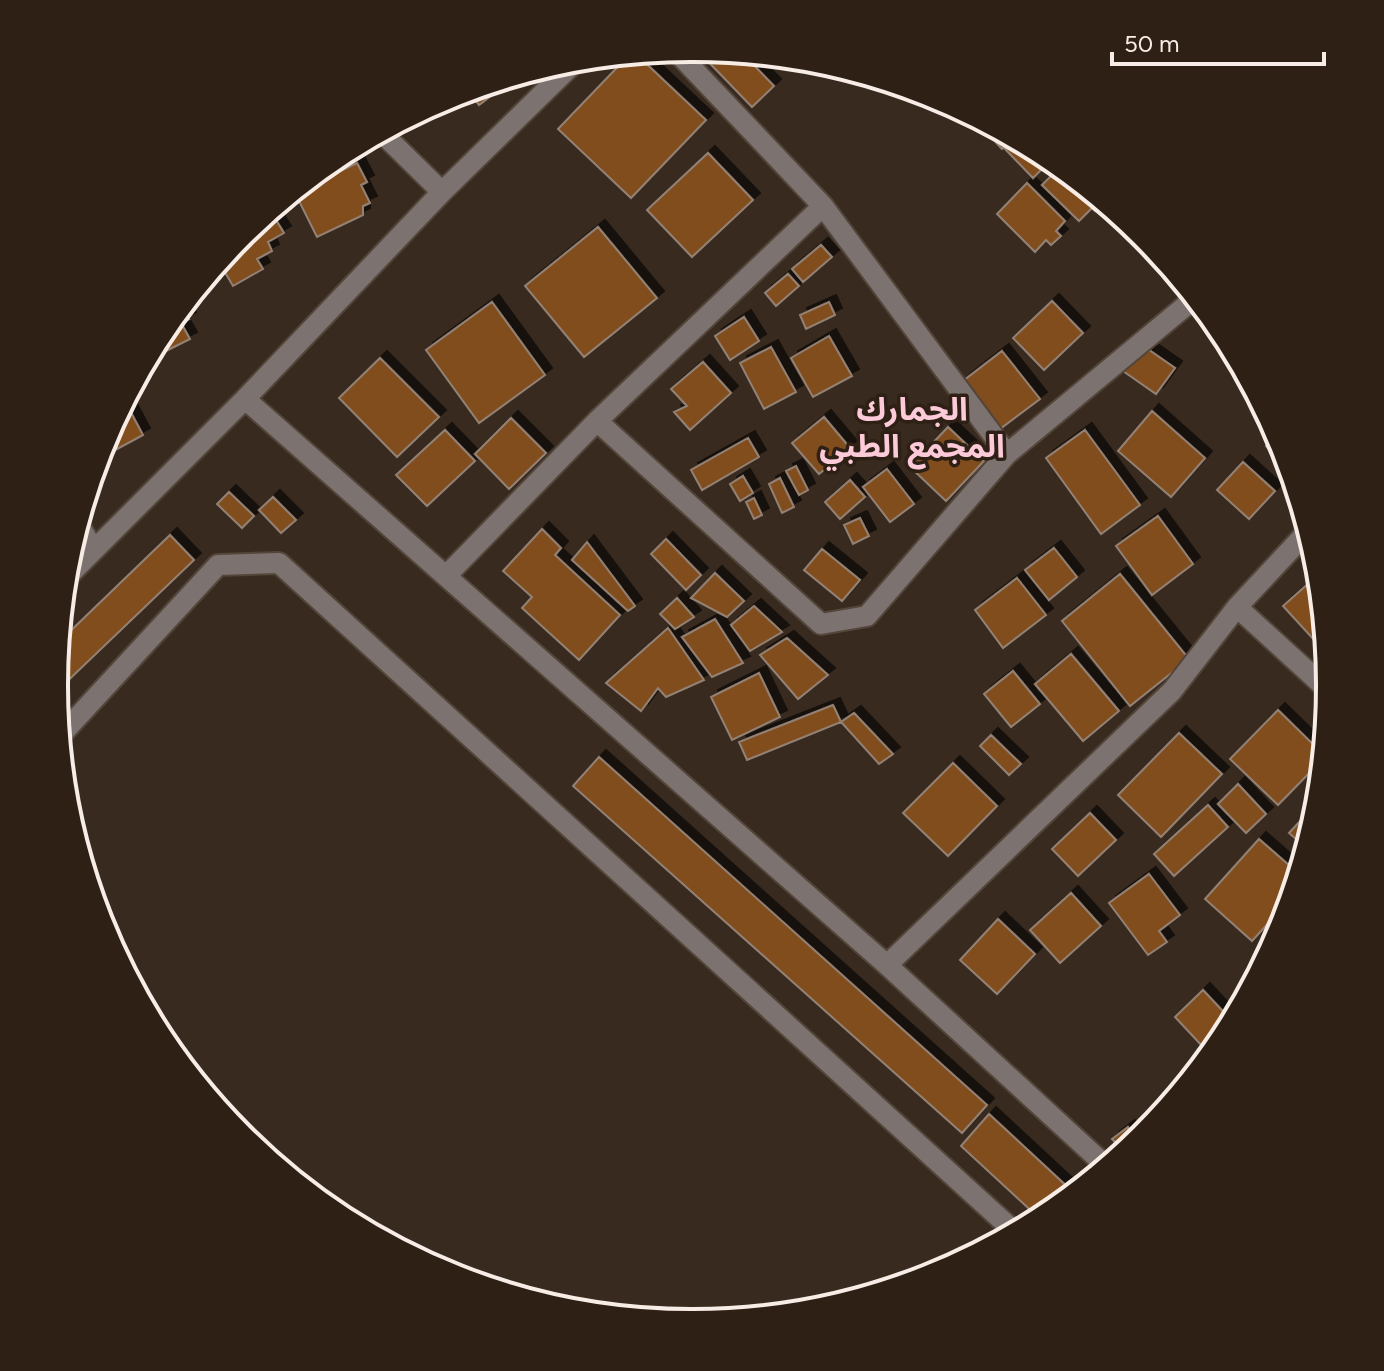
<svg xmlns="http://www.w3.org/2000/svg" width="1384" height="1371" viewBox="0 0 1384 1371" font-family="Figtree,'Noto Sans Arabic',sans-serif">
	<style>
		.building { fill: #814e1f; stroke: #938174; stroke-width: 2; filter: url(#shadow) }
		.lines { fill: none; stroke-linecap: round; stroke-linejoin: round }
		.minor-casing { stroke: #53453a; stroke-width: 24 }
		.minor { stroke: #7c726f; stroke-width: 20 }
		.labels { text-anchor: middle; stroke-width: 7; stroke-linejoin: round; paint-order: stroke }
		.district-label { font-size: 32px; font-weight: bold; fill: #fccad9; stroke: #2e2015 }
		.rim { fill: none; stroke: #f7ede6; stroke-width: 4 }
	</style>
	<defs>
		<filter id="shadow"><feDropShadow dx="7" dy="-7" stdDeviation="0" flood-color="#0009"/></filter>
	</defs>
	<rect width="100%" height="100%" fill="#382a1e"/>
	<path class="building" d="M695,48L742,53L774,86L752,107Z
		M630,54H636L706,120L631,198L558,129Z
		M510,78L512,80L479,105L468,90Z
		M999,130L1013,138L1002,149L991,137Z
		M1016,139L1047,156L1056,163L1049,170L1045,166L1033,178L1005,149Z
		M708,153L753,200L692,257L647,210Z
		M357,163L367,182L361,185L370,203L363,206V215L317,237L295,193Z
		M1060,167L1103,203L1095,211L1092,208L1079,221L1042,185Z
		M1027,183L1065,221L1056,231L1061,236L1051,245L1046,240L1035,252L997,214Z
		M259,220H276L284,233L268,242L272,251L257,259L263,269L233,286L219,262L242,234Z
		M598,227L657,298L584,357L525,286Z
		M821,245L832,257L803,282L792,269Z
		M788,274L799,286L776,306L765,293Z
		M1052,301L1083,333L1044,370L1013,338Z
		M492,302L545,375L479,423L426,350Z
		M829,302L835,315L806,329L800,315Z
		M182,307L189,319L181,323L190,339L150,359L149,356L162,331Z
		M744,317L759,341L730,360L715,336Z
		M829,336L852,376L813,397L791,358Z
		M1142,345L1175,368L1156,394L1123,371Z
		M771,347L796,392L764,409L740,363Z
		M1002,351L1040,399L1000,429L963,381Z
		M380,358L439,417L397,457L339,398Z
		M703,362L731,393L690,430L674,412L687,406L671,389Z
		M127,405L143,435L97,460L103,441L121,409Z
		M1152,411L1205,458L1171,497L1118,451Z
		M824,417L850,448L819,474L792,443Z
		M511,418L546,453L509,489L475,454Z
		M948,427L984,461L946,501L910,467Z
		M445,430L475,461L427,506L396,475Z
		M1085,430L1140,505L1101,534L1046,458Z
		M1278,436L1281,442L1290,471L1266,446Z
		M748,438L759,457L702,490L691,470Z
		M1243,462L1275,491L1249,519L1217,490Z
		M796,466L808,490L799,495L786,471Z
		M887,469L914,504L890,522L863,487Z
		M743,476L753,493L740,501L730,484Z
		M780,478L794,507L782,513L769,484Z
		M850,480L865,497L840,519L825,502Z
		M229,492L254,516L242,528L217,504Z
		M273,497L296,520L281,533L259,510Z
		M754,498L762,515L754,519L746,502Z
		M1158,516L1193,564L1152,595L1116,546Z
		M860,518L869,536L853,544L844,525Z
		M542,529L561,548L555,555L620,615L579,660L522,608L532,597L503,571Z
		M170,535L194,560L55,693L59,642Z
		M666,539L701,575L686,590L651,554Z
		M587,542L635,606L628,611L572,560Z
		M1054,548L1077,577L1049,600L1025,570Z
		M822,549L860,580L842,601L804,570Z
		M715,573L744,601L727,617L691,598Z
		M1120,574L1189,659L1130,706L1062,621Z
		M1319,574L1326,653L1283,606Z
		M1017,578L1046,615L1003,648L975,610Z
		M677,598L694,617L675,629L660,614Z
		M754,606L782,632L750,651L731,625Z
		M715,619L743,663L712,677L682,637Z
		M668,628L704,680L666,697L658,688L641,711L606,683Z
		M787,638L828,675L798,699L760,655Z
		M1071,654L1119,711L1083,741L1035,684Z
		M1013,671L1040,704L1011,727L984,694Z
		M759,673L780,717L732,740L711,697Z
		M833,705L841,722L747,760L739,742Z
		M1278,710L1323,754L1322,760L1278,805L1230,759Z
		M854,713L893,754L879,764L841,722Z
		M1179,733L1222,774L1161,837L1118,795Z
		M991,735L1021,764L1009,775L980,746Z
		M599,757L987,1105L962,1133L573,786Z
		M953,763L997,806L948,856L903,813Z
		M1238,784L1266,814L1246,833L1218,804Z
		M1318,802L1317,810L1306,848L1289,833Z
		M1208,805L1228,827L1174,876L1154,854Z
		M1090,813L1116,840L1078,876L1052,849Z
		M1259,839L1298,873L1291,898L1252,941L1205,899Z
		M1149,874L1180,915L1159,931L1167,942L1148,955L1109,903Z
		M1071,893L1101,926L1060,963L1030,930Z
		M998,919L1035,954L997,994L960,960Z
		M1203,990L1232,1021L1204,1048L1175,1017Z
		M989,1114L1074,1193L1040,1219L961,1146Z
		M1128,1127L1137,1140L1124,1151L1112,1139Z"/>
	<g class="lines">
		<defs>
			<path id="minor" d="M675,50L823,206L1007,454
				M381,132L442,192
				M245,399L887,965L1106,1166
				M597,421L821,624L867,616L1007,454L1195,298
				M78,524L94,550
				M447,575L597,421L823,206
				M65,579L245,399L442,192L578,59
				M1237,607L1329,691
				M60,736L218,565L279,563L1015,1232
				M887,965L1172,691L1237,607L1308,531"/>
		</defs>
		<use href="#minor" class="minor-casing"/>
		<use href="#minor" class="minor"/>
	</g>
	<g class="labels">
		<g class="district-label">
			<text x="912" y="420">الجمارك<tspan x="912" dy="37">المجمع الطبي</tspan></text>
		</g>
	</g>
	<path d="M0 0H1384V1371H0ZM691 62H693A623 623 0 0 1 1316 685V686A623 623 0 0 1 693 1309H691A623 623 0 0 1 68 686V685A623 623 0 0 1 691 62Z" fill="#2e2015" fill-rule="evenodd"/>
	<path class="rim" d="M691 62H693A623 623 0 0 1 1316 685V686A623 623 0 0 1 693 1309H691A623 623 0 0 1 68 686V685A623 623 0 0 1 691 62Z"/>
	<path d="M1112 52v12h212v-12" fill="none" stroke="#f7ede6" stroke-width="4"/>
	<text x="1124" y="52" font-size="24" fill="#f7ede6" stroke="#2e2015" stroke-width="6" paint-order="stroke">50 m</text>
</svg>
